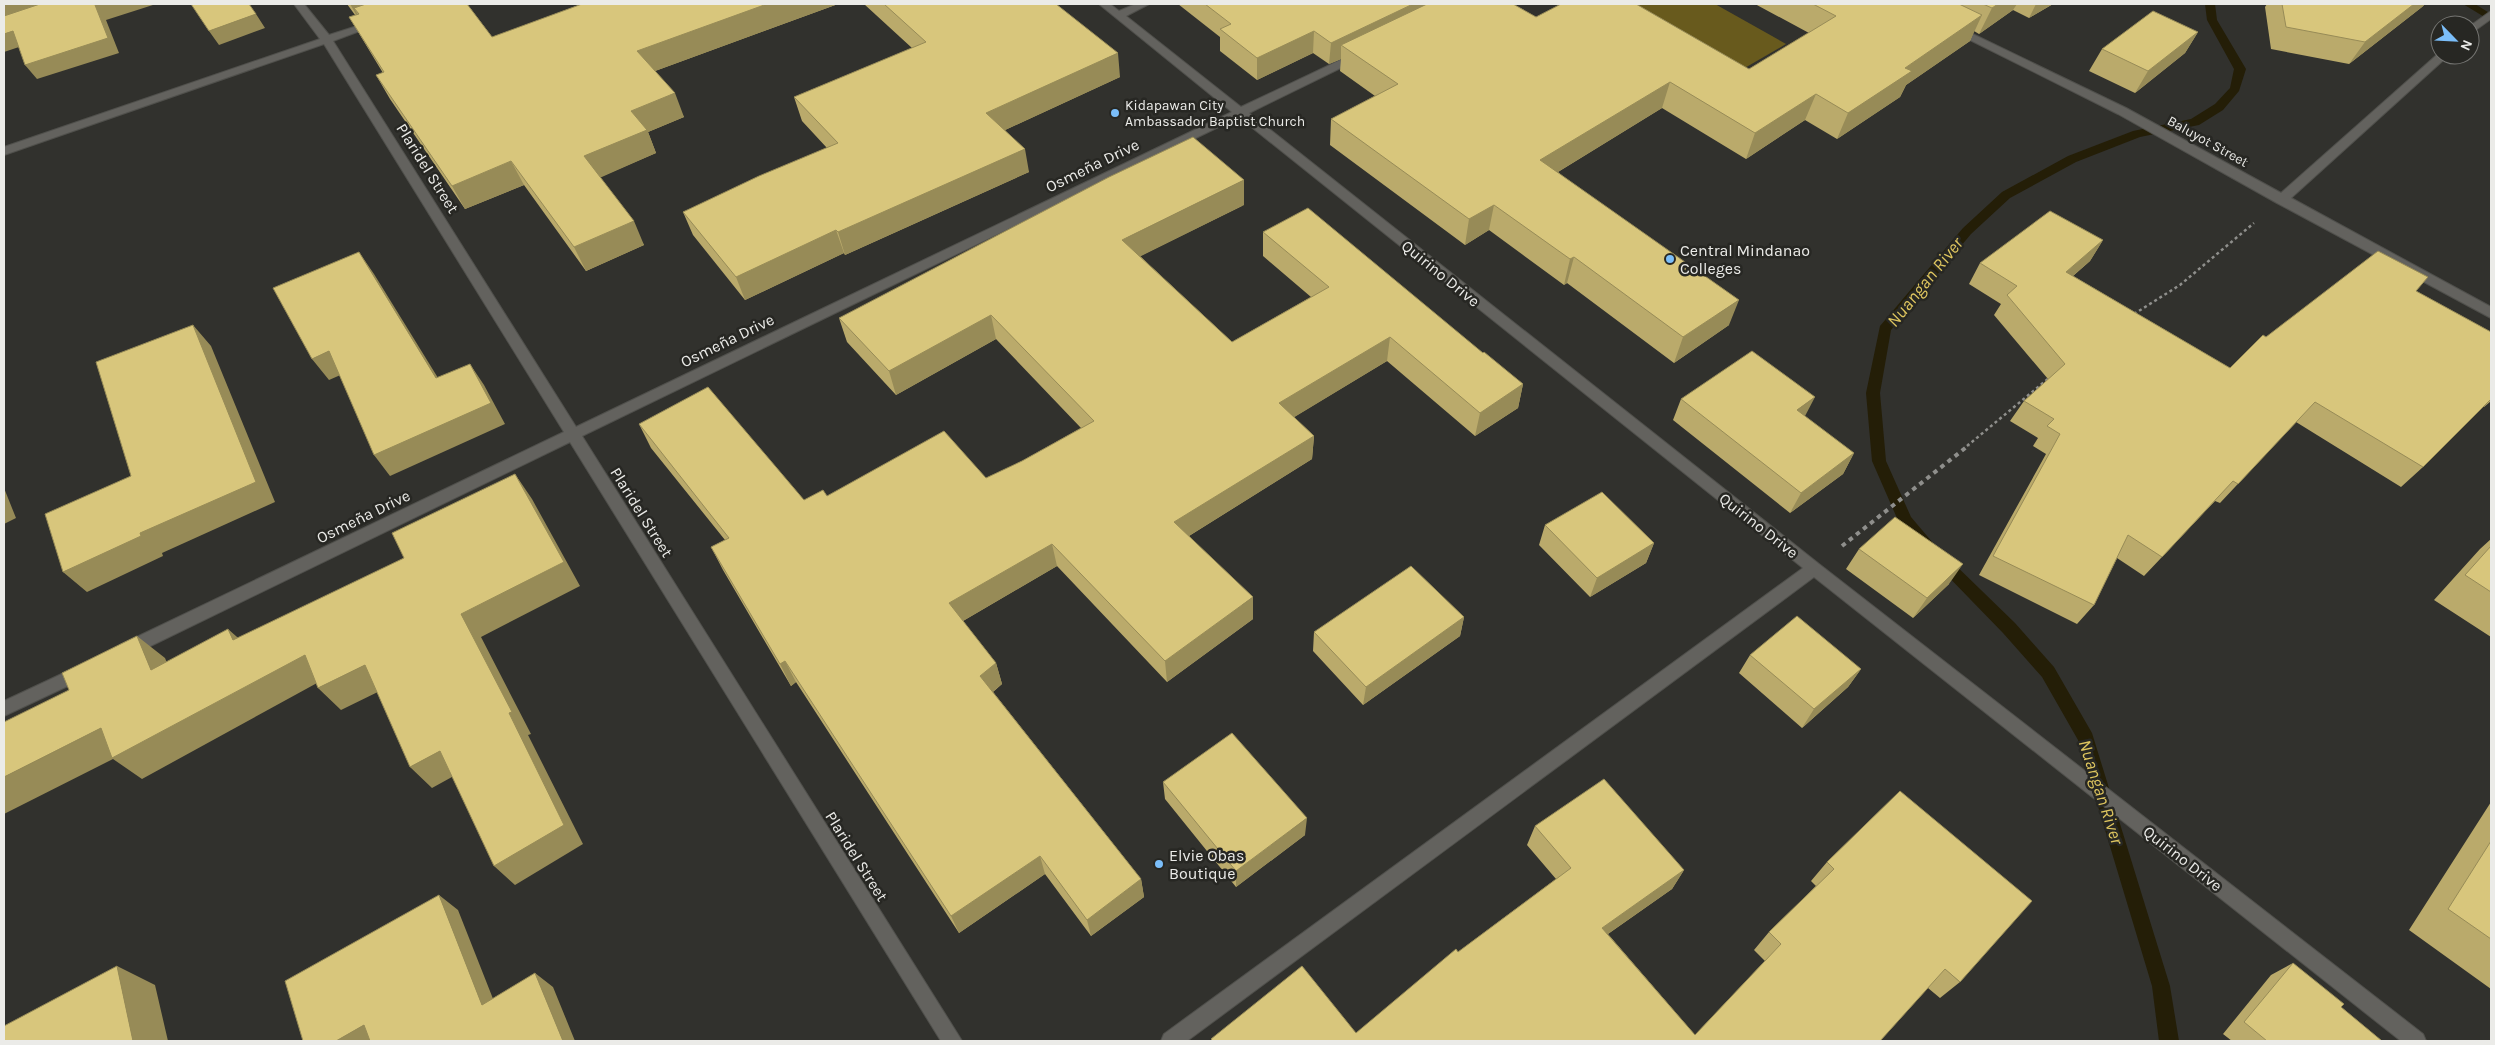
<svg xmlns="http://www.w3.org/2000/svg" width="2495" height="1045" viewBox="0 0 2495 1045" font-family="Karla,sans-serif">
	<style>
		.green { fill: #685a1d }
		.lines { fill: none; stroke-linecap: round; stroke-linejoin: round }
		.stream { fill: #241e07; fill-rule: evenodd }
		.minor-casing { stroke: #50504c; stroke-width: 2 }
		.path-far1 { stroke: #8f8f8c; stroke-width: 2.5; stroke-dasharray: 3 3; stroke-linecap: butt }
		.path { stroke: #8f8f8c; stroke-width: 4; stroke-dasharray: 4.5 4.5; stroke-linecap: butt }
		.minor { fill: #63625e; fill-rule: evenodd }
		.wall { fill: #baaa6b }
		.shaded-wall { fill: #978b57 }
		.building { fill: #d8c67c; stroke: #978b57 }
		.poi-dot { fill: #7bbef9; stroke: #272723; stroke-width: 2 }
		.labels { text-anchor: middle; stroke-width: 5; stroke-linejoin: round; paint-order: stroke }
		.far-poi-label { font-size: 14px; fill: #ebebe8; stroke: #272723; text-anchor: start }
		.far-street-label { font-size: 14px; fill: #ebebe8; stroke: #272723 }
		.street-label { font-size: 16px; fill: #ebebe8; stroke: #272723 }
		.poi-label { font-size: 16px; fill: #ebebe8; stroke: #272723; text-anchor: start }
		.water-label { font-size: 18px; font-style: italic; fill: #dfc65f; stroke: #272723 }
	</style>
	<rect width="100%" height="100%" fill="#31312d"/>
	<path class="green" d="M1608,4H1715L1786,44L1724,80Z"/>
	<g class="lines">
		<path class="stream" d="M2205,4H2215L2217,20L2246,69L2239,91L2223,110L2199,125L2140,137L2076,162L2010,198L1971,234L1891,330L1880,393L1886,461L1911,517L1933,543L1930,547L1925,549L1920,547L1900,525L1872,461L1866,393L1880,326L1963,228L2002,192L2068,156L2133,131L2191,119L2215,104L2230,88L2234,69L2207,20Z
			M2463,4H2475L2491,14V21Z
			M1941,554L1946,556L2015,623L2054,667L2092,733L2170,986L2179,1041H2159L2152,986L2078,740L2042,677L2003,633L1936,564L1933,560L1936,556Z"/>
		<defs>
			<path id="minor" d="M294,4H304L329,35L376,20L381,23L333,41L576,427L1232,112L1099,4H1110L1119,11L1136,4H1149L1126,16L1241,107L1353,54H1361V58L1249,113L1819,564L2423,1034L2426,1041H2401L1814,577L1187,1041H1161L1164,1034L1803,568L1239,117L582,436L962,1041H941L570,442L132,655L126,657L120,655L118,650L120,645L564,432L324,44L4,155V147L320,39Z
				M2491,11V19L2470,34V26Z
				M1954,25L2126,108L2281,193L2439,53L2440,55H2449L2291,198L2491,307V318L2277,203L2118,114L1950,30V26Z
				M83,664L89,666L91,671L89,676L4,716V701Z"/>
		</defs>
		<use href="#minor" class="minor-casing"/>
		<path class="path-far1" d="M2134,314L2180,285L2254,223
			M1967,446L2049,378"/>
		<path class="path" d="M1842,546L1969,445"/>
		<use href="#minor" class="minor"/>
	</g>
	<path class="wall" d="M347,4H467L492,37L582,4H838L655,71L684,117L648,132L656,153L600,177L644,245L586,271L524,185L465,209L390,99L376,75L383,73L349,17L355,15Z
		M864,4H1056L1120,77L1005,130L1029,172L845,255L844,253L745,300L693,235L683,212L827,148L802,121L794,97L912,48Z
		M1178,4H1513L1536,17L1749,69L1809,33L1755,4H2053L2029,18L2013,10L1979,34L1974,31L1970,41L1906,85L1900,97L1837,139L1805,120L1746,159L1662,108L1558,172L1729,325L1674,363L1567,283L1564,285L1489,230L1465,245L1330,145L1331,119L1375,96L1340,71L1341,59L1329,64L1313,53L1257,80L1220,51V37Z
		M2267,4H2425L2422,7L2349,64L2271,49L2265,7Z
		M2198,32L2185,53L2135,93L2089,71L2102,49Z
		M1244,205L1140,256L1232,342L1311,297L1263,256V232L1483,353L1523,384L1518,408L1475,436L1387,361L1294,417L1314,436L1312,459L1189,536L1253,619L1167,682L1057,566L963,621L996,663L1002,684L993,692L1141,879L1144,897L1091,936L1045,874L959,933L796,682L791,686L723,570L711,547L725,540L651,448L639,424L804,500L827,496L986,478L1022,461L1081,428L996,339L896,395L847,342L839,318Z
		M2103,240L2090,261L2073,276L2230,368L2266,337L2416,291L2491,332V401L2484,407H2483L2423,467L2401,487L2296,422L2220,503L2215,501L2144,576L2117,558L2094,605L2077,624L1979,575L2046,454L2033,446L2038,438L2010,421L2024,401L2048,379L1994,315L2001,304L1969,284L1980,263Z
		M1681,399L1854,453L1843,474L1790,513L1673,420Z
		M1545,525L1654,543L1646,563L1590,597L1539,545Z
		M2491,539V637L2434,600L2480,549Z
		M1859,549L1949,584L1913,618L1846,569Z
		M1464,617L1460,636L1363,705L1313,651L1314,632Z
		M1750,655L1861,669L1848,687L1802,728L1739,673Z
		M1163,782L1305,835L1236,887L1165,799Z
		M2491,802V989L2409,930Z
		M1535,826L1684,870L1672,889L1608,934L1695,1035L1765,961L1754,950L1769,932L1816,886L1811,881L1827,862L1960,982L1940,998L1928,988L1880,1041H1211V1039L1356,1033L1458,952L1556,879L1527,845Z
		M2293,963L2341,1007L2382,1041H2232L2223,1034L2271,975Z"/>
	<path class="shaded-wall" d="M11,4H69L4,24V6Z
		M100,4H156L106,20L119,53L37,79L25,65L95,5Z
		M350,4H418L359,14L354,8L363,23H361Z
		M767,4H838L647,74L637,51Z
		M1413,4H1455L1341,45V59L1329,64L1331,43Z
		M1998,4H2017L2013,10L1979,34L1992,8Z
		M2036,4H2053L2029,18Z
		M2414,4H2425L2422,7L2349,64L2365,42Z
		M256,14L265,28L219,45L209,31Z
		M1982,15L1970,41L1906,85L1900,97L1837,139L1848,113L1905,68Z
		M13,31L25,45L4,52V34Z
		M1314,31L1313,53L1257,80V58Z
		M2198,32L2185,53L2135,93L2148,71Z
		M1118,53L1120,77L990,137L986,113Z
		M1670,82L1662,108L1535,186L1540,160Z
		M675,93L684,117L648,132L656,153L595,180L584,156L631,111Z
		M1816,94L1805,120L1746,159L1755,133Z
		M1025,149L1029,172L845,255L838,232Z
		M511,161L524,185L465,209L452,186Z
		M1244,180V205L1125,264L1122,240Z
		M1494,205L1489,230L1465,245L1469,219Z
		M634,221L644,245L586,271L574,247Z
		M836,230L844,253L745,300L736,277Z
		M2103,240L2090,261L2053,293L2066,272Z
		M359,252L374,274L451,399L436,378Z
		M1574,257L1567,283L1564,285L1570,259Z
		M1739,300L1729,325L1674,363L1683,337Z
		M991,315L996,339L896,395L889,371Z
		M193,325L211,346L275,502L162,553L163,556L87,592L63,572L140,533Z
		M1390,337L1387,361L1278,427L1279,403Z
		M329,351L345,373L329,380L312,359Z
		M470,364L484,385L505,424L390,476L374,455Z
		M1523,384L1518,408L1475,436L1480,413Z
		M1815,397L1804,418L1797,410Z
		M1314,436L1312,459L1176,544L1174,522Z
		M1854,453L1843,474L1790,513L1801,493Z
		M515,474L532,499L580,586L481,637L531,734L528,735L583,844L515,885L494,866L509,713L461,614Z
		M4,488L16,518L4,524Z
		M1654,543L1646,563L1590,597L1597,578Z
		M1052,544L1057,566L956,625L949,603Z
		M1963,564L1949,584L1913,618L1927,598Z
		M1253,597V619L1167,682L1165,661Z
		M1464,617L1460,636L1363,705L1366,687Z
		M228,629L254,652L233,640Z
		M137,636L165,658L179,692L151,670Z
		M305,655L328,677L142,779L113,759L4,814V777L101,728Z
		M785,661L796,682L791,686L780,664Z
		M996,663L1002,684L986,697L980,676Z
		M365,665L388,687L341,710L318,688Z
		M1861,669L1848,687L1802,728L1814,709Z
		M440,751L461,772L432,788L410,767Z
		M1307,818L1305,835L1236,887V871Z
		M1040,856L1045,874L959,933L951,916Z
		M1684,870L1672,889L1592,945L1602,928Z
		M1141,879L1144,897L1091,936L1087,920Z
		M439,895L458,910L501,1019L482,1005Z
		M117,966L155,985L168,1041H133Z
		M535,973L553,987L575,1041H563Z
		M364,1025L380,1041H336Z"/>
	<path class="building" d="M4,4H11L4,6Z
		M40,4H100L95,5L108,38L25,65L13,31L4,34V16Z
		M191,4H249L256,14L209,31Z
		M366,4H467L492,37L582,4H767L637,51L675,93L631,111L647,130L584,156L634,221L574,247L511,161L452,186L376,75L384,72L349,17L359,14L354,8Z
		M884,4H1056L1118,53L986,113L1025,149L838,232L836,230L736,277L683,212L759,176L838,143L794,97L926,42Z
		M1205,4H1413L1331,43L1314,31L1257,58L1220,29L1231,24Z
		M1427,4H1513L1536,17L1561,4H1636L1749,69L1836,16L1813,4H1959L1982,15L1905,68L1912,71L1848,113L1816,94L1755,133L1670,82L1540,160L1739,300L1683,337L1574,257L1570,259L1494,205L1469,219L1331,119L1398,84L1341,45Z
		M1983,4H1998L1992,8Z
		M2282,4H2414L2365,42L2286,27Z
		M2153,11L2198,32L2148,71L2102,49Z
		M1193,137L1244,180L1122,240L1232,342L1329,287L1263,232L1308,208L1483,353L1484,352L1523,384L1480,413L1390,337L1279,403L1314,436L1174,522L1253,597L1165,661L1052,544L949,603L996,663L980,676L1141,879L1087,920L1040,856L951,916L785,661L780,664L711,547L729,538L639,424L708,387L804,500L823,490L827,496L944,431L986,478L1022,461L1094,421L991,315L889,371L839,318L1109,177Z
		M2050,211L2103,240L2066,272L2230,368L2263,335L2266,337L2378,251L2428,277L2416,291L2491,332V399L2423,467L2315,402L2238,484L2233,481L2162,557L2128,535L2094,605L1993,556L2060,434L2047,426L2054,419L2024,401L2065,364L2007,295L2017,286L1980,263Z
		M359,252L436,378L470,364L491,403L374,455L329,351L312,359L273,288Z
		M193,325L256,482L140,533L141,536L63,572L45,514L131,476L96,362Z
		M1752,351L1815,397L1797,410L1854,453L1801,493L1681,399Z
		M515,474L564,562L461,614L512,712L509,713L564,825L494,866L440,751L410,767L365,665L318,688L305,655L112,758L101,728L4,777V722L69,690L62,673L137,636L151,670L228,629L233,640L404,558L392,533Z
		M1602,492L1654,543L1597,578L1545,525Z
		M1895,517L1963,564L1927,598L1859,549Z
		M2491,546V592L2465,575Z
		M1411,566L1464,617L1366,687L1314,632Z
		M1797,616L1861,669L1814,709L1750,655Z
		M1232,733L1307,818L1236,871L1163,782Z
		M1604,779L1684,870L1602,928L1695,1035L1781,944L1769,932L1834,869L1827,862L1900,791L2032,901L1960,982L1945,969L1880,1041H1213L1211,1039L1302,966L1356,1033L1456,949L1458,952L1571,868L1535,826Z
		M2491,841V939L2448,909Z
		M439,895L482,1005L535,973L563,1041H370L364,1025L336,1041H303L285,981Z
		M2293,963L2344,1004L2341,1007L2382,1041H2267L2244,1022Z
		M117,966L133,1041H4V1026Z"/>
	<g class="poi-dot">
		<circle cx="1115" cy="113" r="5"/>
		<circle cx="1670" cy="259" r="5"/>
		<circle cx="1159" cy="864" r="5"/>
	</g>
	<g class="labels">
		<g class="far-poi-label">
			<text x="1125" y="110">Kidapawan City<tspan x="1125" dy="16">Ambassador Baptist Church</tspan></text>
		</g>
		<g class="far-street-label">
			<text transform="translate(2208 141) rotate(29)" y="5">Baluyot Street</text>
		</g>
		<g class="street-label">
			<text transform="translate(1092 165) rotate(-26)" y="6">Osmeña Drive</text>
			<text transform="translate(428 168) rotate(58)" y="6">Plaridel Street</text>
			<text transform="translate(1441 273) rotate(39)" y="6">Quirino Drive</text>
			<text transform="translate(727 340) rotate(-26)" y="6">Osmeña Drive</text>
			<text transform="translate(642 512) rotate(58)" y="6">Plaridel Street</text>
			<text transform="translate(363 516) rotate(-26)" y="6">Osmeña Drive</text>
			<text transform="translate(1759 525) rotate(38)" y="6">Quirino Drive</text>
			<text transform="translate(857 856) rotate(58)" y="6">Plaridel Street</text>
			<text transform="translate(2183 858) rotate(38)" y="6">Quirino Drive</text>
		</g>
		<g class="poi-label">
			<text x="1680" y="256">Central Mindanao<tspan x="1680" dy="18">Colleges</tspan></text>
			<text x="1169" y="861">Elvie Obas<tspan x="1169" dy="18">Boutique</tspan></text>
		</g>
		<g class="water-label">
			<text transform="translate(1925 282) rotate(-51)" y="6">Nuangan River</text>
			<text transform="translate(2101 792) rotate(72)" y="6">Nuangan River</text>
		</g>
	</g>
	<rect width="2495" height="1045" fill="none" stroke="#ebebe8" stroke-width="10"/>
	<g transform="translate(2455 40) rotate(114)"><circle r="24" fill="#272723" stroke="#757572"/>
	<path d="M0-4L9 19L0 12L-9 19Z" fill="#7bbef9"/>
	<text y="-8" font-size="14" font-weight="bold" text-anchor="middle" fill="#ebebe8">N</text>
	</g>
</svg>
